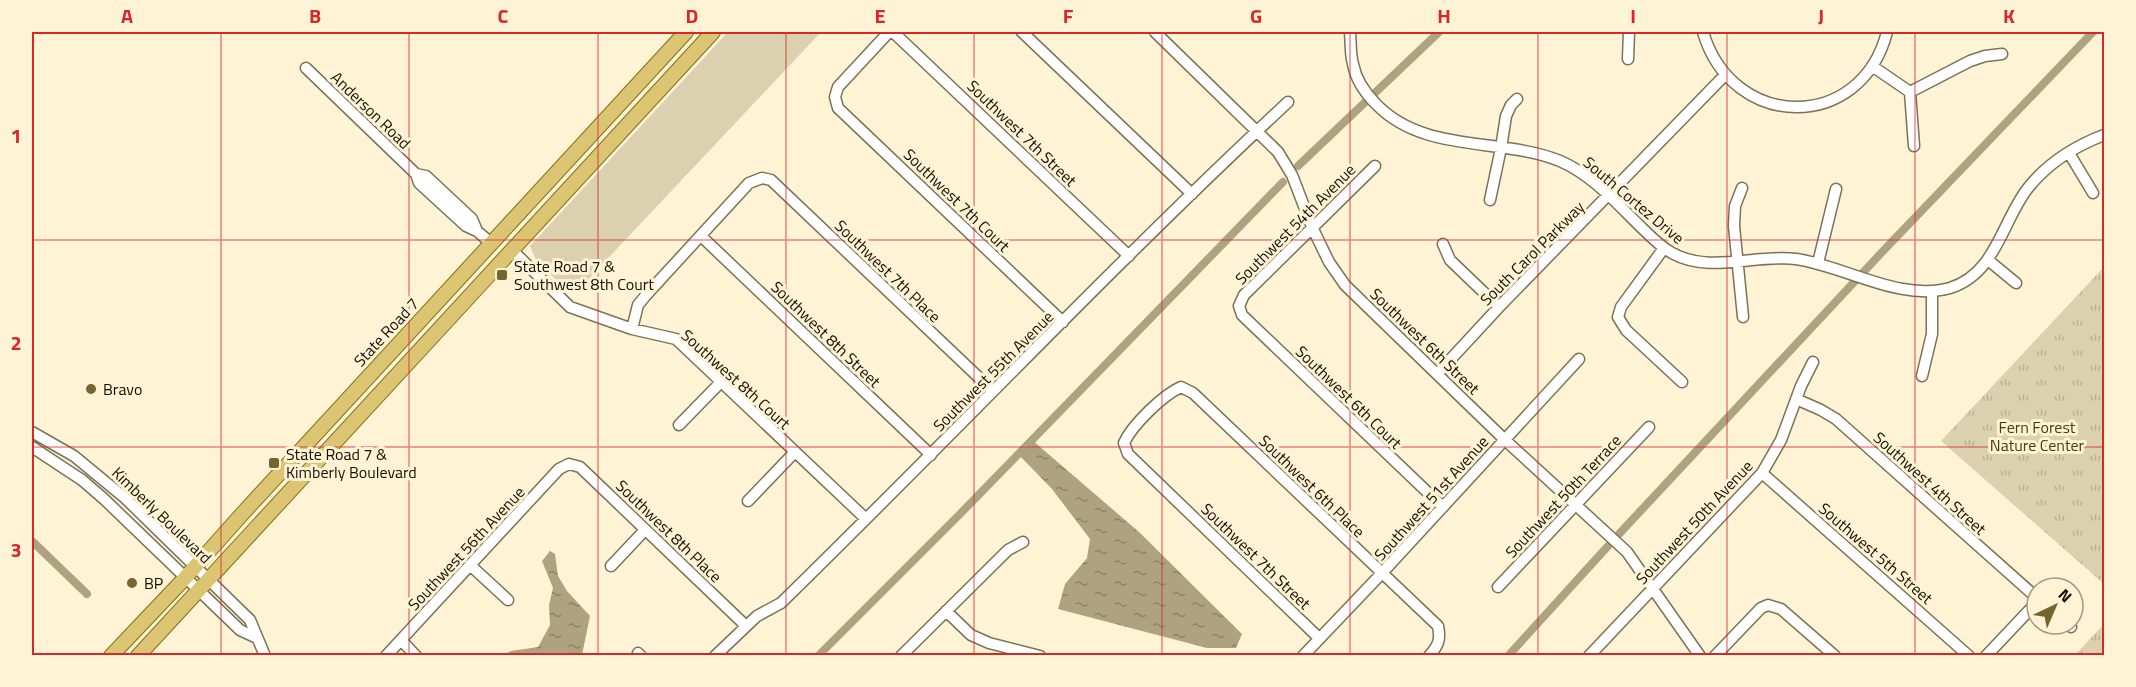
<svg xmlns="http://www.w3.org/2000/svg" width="2136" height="687" viewBox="0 0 2136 687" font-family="'Titillium Web',sans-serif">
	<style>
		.green { fill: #dbd0b0 }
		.park { fill: url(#park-tufts) }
		.water { fill: url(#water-ripples) }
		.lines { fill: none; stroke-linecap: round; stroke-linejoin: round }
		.canal { stroke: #aea281; stroke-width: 8 }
		.minor-casing { stroke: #7b7257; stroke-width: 13 }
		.major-casing { stroke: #866d11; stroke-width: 16 }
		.minor { stroke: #fff; stroke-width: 10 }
		.major { stroke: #dbc573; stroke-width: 14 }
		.grid { fill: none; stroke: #d62828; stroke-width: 1.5; stroke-opacity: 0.55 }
		.poi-dot { fill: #756532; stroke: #fef3d5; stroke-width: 2 }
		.labels { text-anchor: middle; stroke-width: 6; stroke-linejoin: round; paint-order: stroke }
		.street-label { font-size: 16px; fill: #151107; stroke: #fef3d5 }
		.poi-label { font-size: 16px; fill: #151107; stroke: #fef3d5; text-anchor: start }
		.park-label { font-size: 16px; fill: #483b0f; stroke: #fef3d5 }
		.neatline { fill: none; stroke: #d62828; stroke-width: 2 }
		.grid-label { font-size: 20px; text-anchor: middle; font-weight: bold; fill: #d62828 }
	</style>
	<defs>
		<pattern id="park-tufts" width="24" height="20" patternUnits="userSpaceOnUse" patternTransform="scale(1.5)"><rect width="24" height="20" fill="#dbd0b0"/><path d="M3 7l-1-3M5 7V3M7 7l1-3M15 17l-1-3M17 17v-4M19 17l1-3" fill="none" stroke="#bbb296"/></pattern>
		<pattern id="water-ripples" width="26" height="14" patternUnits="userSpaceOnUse" patternTransform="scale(1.5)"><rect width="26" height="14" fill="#aea281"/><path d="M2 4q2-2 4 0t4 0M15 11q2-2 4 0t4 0" fill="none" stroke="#8c8368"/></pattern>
	</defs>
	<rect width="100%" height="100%" fill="#fef3d5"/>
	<path class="green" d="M728,32H821L581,287L569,293L536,260L530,246Z"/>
	<path class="park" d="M2104,267V584L1941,441Z
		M2104,624V655H2075Z"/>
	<path class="water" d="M1032,440L1139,532L1242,634L1236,648H1207L1058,609L1065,584L1087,558L1090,539L1052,489L1018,454Z
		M550,551L555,554L558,576L567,591L590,616L582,655H503L511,651L538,647L550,625L549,605L553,588L542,561Z"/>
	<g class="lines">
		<path class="canal" d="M1298,166L1439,32
			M1619,534L1884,250L2093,32
			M32,541L87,594
			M818,656L961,513L1283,182
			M1508,656L1608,546"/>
		<defs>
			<path id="minor" d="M889,32L838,87L835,97L838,108L1063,322
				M893,32L1129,256
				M1022,32L1192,194
				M1155,32L1278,152L1292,175L1312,227L1329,262L1345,285L1504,439L1627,552L1700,656
				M1350,32C1351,42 1350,54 1353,64C1356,80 1365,93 1376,104C1424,154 1501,137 1560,161C1593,175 1618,205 1643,229C1652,238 1661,247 1672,253C1710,274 1754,254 1796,259C1845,266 1900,302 1950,288C1996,274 2002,221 2028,188C2048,163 2075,146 2104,135
				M1703,32C1732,131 1861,133 1887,32
				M1628,59L1629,32
				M1872,66L1910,92
				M306,68L416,174L419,183L466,226L477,231L491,243
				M1910,92L1970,61L1985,56L2002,54
				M1910,92L1914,146
				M2069,153L2093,193
				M1375,166L1244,295L1239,306L1242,315L1443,507
				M416,174L426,176L472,219L477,231
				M1742,188L1735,206L1734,226L1743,317
				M1490,200L1501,148L1506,116L1511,105L1517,99
				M701,236L931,455
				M1443,244L1450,260L1499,307
				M1664,248L1621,307L1618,317L1626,330L1682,382
				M512,250L570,307L632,329L676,339L866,519
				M1988,260L2016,283
				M1818,263L1836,189
				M632,329L638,305L647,294L749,183L762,178L771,180L992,390
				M1437,374L1499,307L1725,75
				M1922,376L1932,334V292
				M1796,399L1821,410L1836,419L2037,598
				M679,425L721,382
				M32,432L74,456L125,498L250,620L265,656
				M32,447L82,480L104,499L240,630L255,637
				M1762,473L1969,656
				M748,501L794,453
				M470,565L508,600
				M611,566L645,530
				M1498,587L1649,427
				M946,611L971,635L989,643L1040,656
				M2068,624L2071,627
				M1319,638L1128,454L1124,443C1132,425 1163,395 1181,387L1193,393L1438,626C1441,640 1438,646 1429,656
				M401,640L416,656
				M638,653L641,656
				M386,656L559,469L569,464L580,467L745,625
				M715,656L757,616L781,603C951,437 1114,264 1288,102
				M901,656L1008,550L1023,542
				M1303,656L1382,573L1579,359
				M1589,656L1762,473L1781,440L1801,386L1813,362
				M1715,656L1761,608L1768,605L1781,609L1835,656
				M1986,656L2037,602"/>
			<path id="major" d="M111,656L185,578L243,513L686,32
				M138,656L713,32"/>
		</defs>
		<use href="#minor" class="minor-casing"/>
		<use href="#major" class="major-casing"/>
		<use href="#minor" class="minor"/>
		<use href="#major" class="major"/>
	</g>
	<path class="grid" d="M221,32V656M409,32V656M598,32V656M786,32V656M974,32V656M1162,32V656M1350,32V656M1538,32V656M1727,32V656M1915,32V656M32,240H2104M32,447H2104"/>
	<g class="poi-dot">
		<rect x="496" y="269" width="12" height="12" rx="3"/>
		<circle cx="91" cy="389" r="6"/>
		<rect x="268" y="457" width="12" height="12" rx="3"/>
		<circle cx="132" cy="583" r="6"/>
	</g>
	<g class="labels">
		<g class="street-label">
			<text transform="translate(371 110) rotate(44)" y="6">Anderson Road</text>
			<text transform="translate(1022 133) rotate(44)" y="6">Southwest 7th Street</text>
			<text transform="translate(957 200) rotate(44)" y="6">Southwest 7th Court</text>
			<text transform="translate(1634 200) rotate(40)" y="6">South Cortez Drive</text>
			<text transform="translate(1295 224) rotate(-45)" y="6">Southwest 54th Avenue</text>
			<text transform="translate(1532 253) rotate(-45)" y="6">South Carol Parkway</text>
			<text transform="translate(888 271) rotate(44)" y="6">Southwest 7th Place</text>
			<text transform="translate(386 332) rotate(-47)" y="6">State Road 7</text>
			<text transform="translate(826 334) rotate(44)" y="6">Southwest 8th Street</text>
			<text transform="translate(1425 341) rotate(44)" y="6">Southwest 6th Street</text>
			<text transform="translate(993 371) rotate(-45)" y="6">Southwest 55th Avenue</text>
			<text transform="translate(736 379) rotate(42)" y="6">Southwest 8th Court</text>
			<text transform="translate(1349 397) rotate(44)" y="6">Southwest 6th Court</text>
			<text transform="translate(1930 483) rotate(42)" y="6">Southwest 4th Street</text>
			<text transform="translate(1312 486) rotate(44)" y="6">Southwest 6th Place</text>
			<text transform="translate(1563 496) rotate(-47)" y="6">Southwest 50th Terrace</text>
			<text transform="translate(1431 498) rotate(-48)" y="6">Southwest 51st Avenue</text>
			<text transform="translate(162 515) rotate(44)" y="6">Kimberly Boulevard</text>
			<text transform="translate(1694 522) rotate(-47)" y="6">Southwest 50th Avenue</text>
			<text transform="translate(669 531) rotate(44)" y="6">Southwest 8th Place</text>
			<text transform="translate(466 548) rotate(-47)" y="6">Southwest 56th Avenue</text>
			<text transform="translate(1876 553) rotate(41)" y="6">Southwest 5th Street</text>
			<text transform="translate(1256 556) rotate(44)" y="6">Southwest 7th Street</text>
		</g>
		<g class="poi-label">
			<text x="514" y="272">State Road 7 &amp;<tspan x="514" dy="18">Southwest 8th Court</tspan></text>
			<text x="103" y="395">Bravo</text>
			<text x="286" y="460">State Road 7 &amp;<tspan x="286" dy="18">Kimberly Boulevard</tspan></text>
			<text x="144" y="589">BP</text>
		</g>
		<g class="park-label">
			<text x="2037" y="433">Fern Forest<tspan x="2037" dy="18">Nature Center</tspan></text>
		</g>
	</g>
	<rect width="2136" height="687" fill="none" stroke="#fef3d5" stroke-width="66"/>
	<g transform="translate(2055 606) rotate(44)"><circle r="28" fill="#fef3d5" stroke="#a19983" stroke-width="1.5"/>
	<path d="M0-4.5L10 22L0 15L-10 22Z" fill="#756532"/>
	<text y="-9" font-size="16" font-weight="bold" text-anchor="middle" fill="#151107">N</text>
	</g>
	<rect x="33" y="33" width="2070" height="621" class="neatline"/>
	<g class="grid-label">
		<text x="127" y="23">A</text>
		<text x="315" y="23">B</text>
		<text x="503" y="23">C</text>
		<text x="692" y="23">D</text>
		<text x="880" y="23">E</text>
		<text x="1068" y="23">F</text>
		<text x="1256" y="23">G</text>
		<text x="1444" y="23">H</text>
		<text x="1633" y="23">I</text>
		<text x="1821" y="23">J</text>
		<text x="2009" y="23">K</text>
		<text x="16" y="143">1</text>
		<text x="16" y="350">2</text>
		<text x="16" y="557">3</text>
	</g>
</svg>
